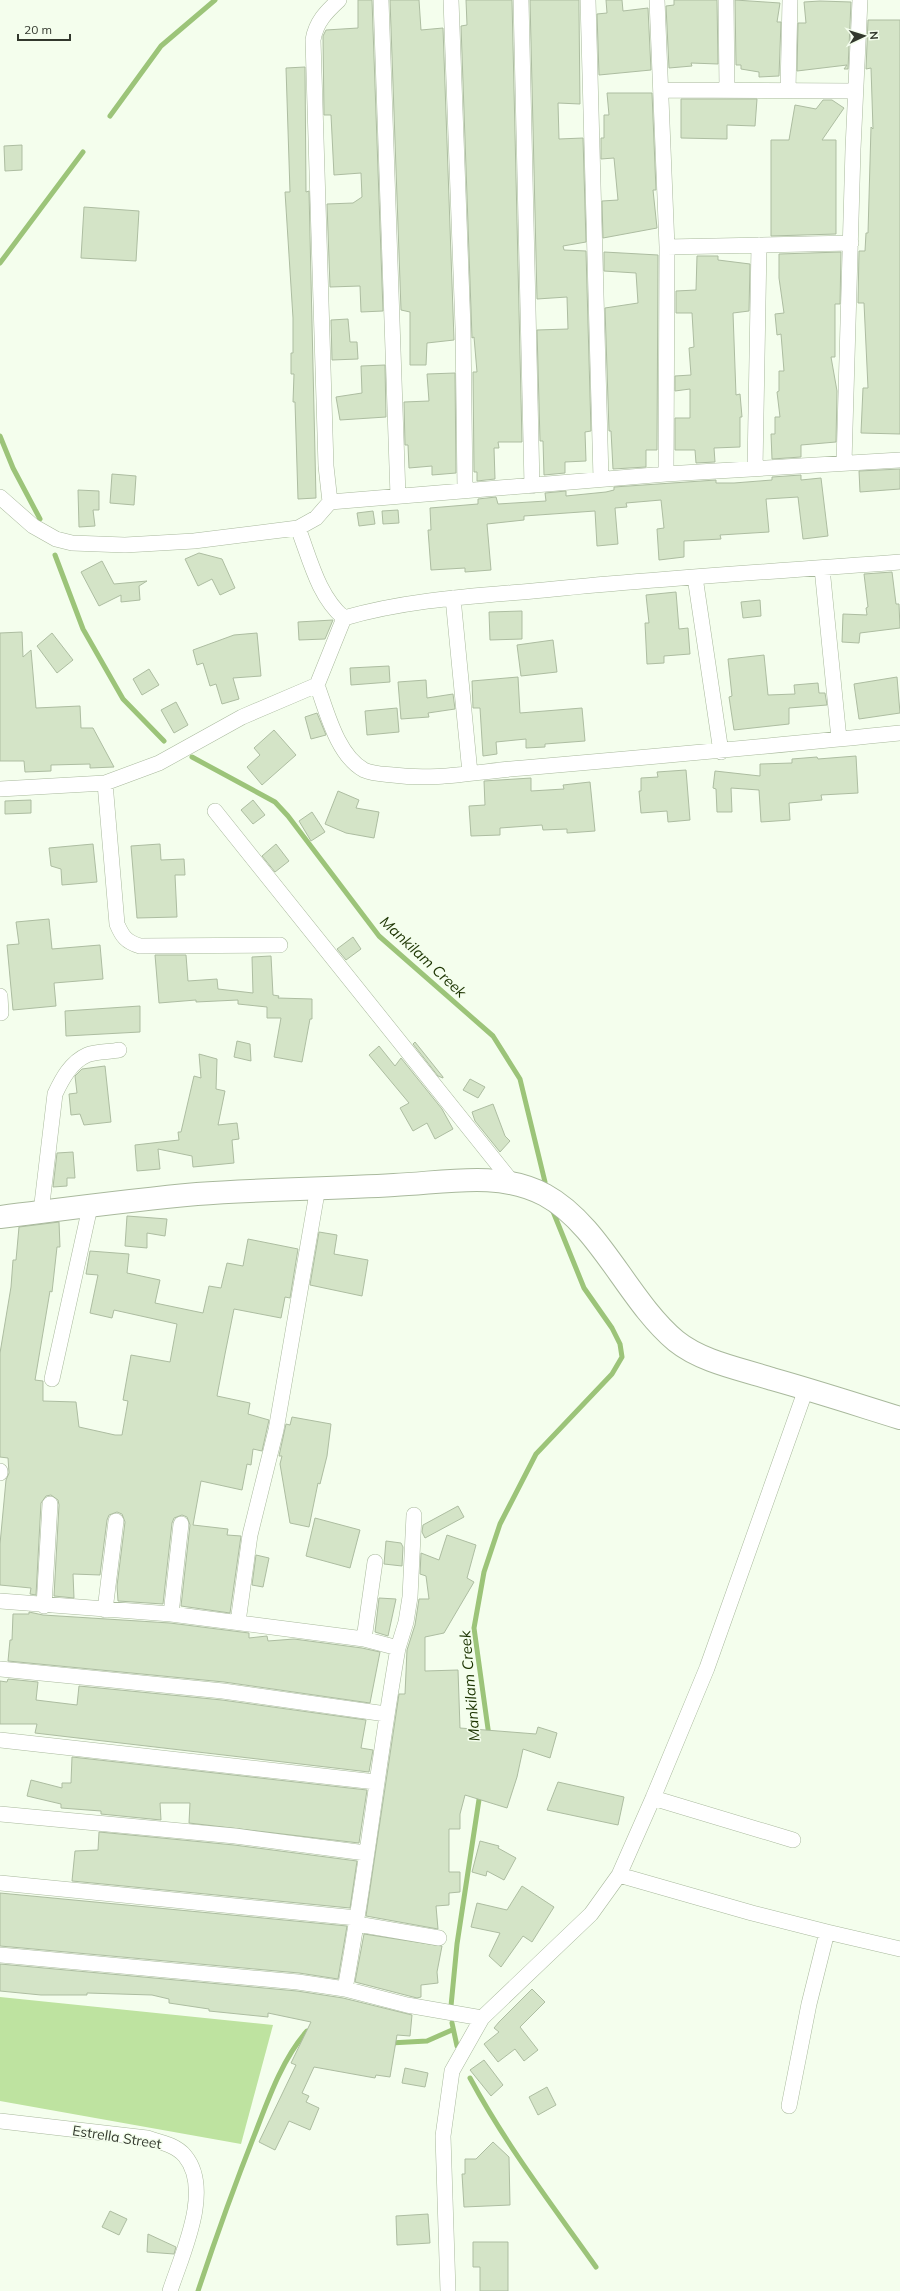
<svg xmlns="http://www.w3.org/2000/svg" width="900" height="2291" viewBox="0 0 900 2291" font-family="Mulish,sans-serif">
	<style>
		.green { fill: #bee3a0 }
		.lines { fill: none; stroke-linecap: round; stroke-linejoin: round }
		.stream { stroke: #9cc479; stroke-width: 5 }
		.building { fill: #d4e4c7; stroke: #adbda1 }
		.street-casing { stroke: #a9b99d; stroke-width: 16 }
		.secondary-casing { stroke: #a9b99d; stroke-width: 24 }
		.street { stroke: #fff; stroke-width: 15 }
		.secondary { stroke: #fff; stroke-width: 22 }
		.labels { text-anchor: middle; stroke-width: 3; stroke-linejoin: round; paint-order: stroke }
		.street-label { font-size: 14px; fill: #32382d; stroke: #f4feed }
		.water-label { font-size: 15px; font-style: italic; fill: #1c3400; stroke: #f4feed }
	</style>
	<rect width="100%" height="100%" fill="#f4feed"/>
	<path class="green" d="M0,1997L273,2025L241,2144L0,2101Z"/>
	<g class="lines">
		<path class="stream" d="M110,116L161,46L215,0
			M0,263L83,152
			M0,436L13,468L40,519
			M55,555L83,629L123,699L164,741
			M192,757L275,802L288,816L379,936L493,1036L520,1079L545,1182
			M489,1736L474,1628L484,1572L500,1524L536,1454L612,1374L622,1357L620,1344L612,1328L584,1288L552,1209
			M451,2006L457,1944L480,1793
			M452,2023L457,2046
			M390,2043L427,2041L452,2030
			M470,2078C506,2145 552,2205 596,2267
			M198,2291C216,2237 235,2184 256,2131C269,2097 283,2058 307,2031H311"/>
	</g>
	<path class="building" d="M358,0H372L383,311L361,312L360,286L330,287L327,204L353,203L362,197L361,173L334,175L331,115H324L323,36L326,30L358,28Z
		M390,0H419L421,30L443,28L454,340L427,343L426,365H410V312L401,310Z
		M466,0H512L522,442H498L499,448H494L495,479L477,481V472H474L473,372H477L474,337L472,338L461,26L467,25Z
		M530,0H579V10L580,104L558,103L559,139L583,138L586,242L563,246L564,250L586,251L591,431L585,432L586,461L565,462V473L544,475L543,441H540L537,330L568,329L567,297L537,299Z
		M606,0H622L623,11L648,8L651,70L599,75L597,14L607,13Z
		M674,0H717L718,64L691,63L692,66L669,68L666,6L674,5Z
		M735,0L780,3L777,22H781L779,76L759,77V72L741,69V65H736Z
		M820,1L851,2L848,69H844L847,65L797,71L798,23H806L804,2Z
		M868,20H900V434L861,433L863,388H868L864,303H858L859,251H865L866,233H868L871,127L873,129L871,68L866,69Z
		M305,67L306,192L309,191L316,498L298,499L295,402H293L294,374H291V353H293V318L285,192H290L286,68Z
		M607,93H652L656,190H653L657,228L603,238L602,201L618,200L614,158L601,159V138H604V115H609Z
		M681,99H757L755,126L727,125V139L681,138Z
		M823,100H832L844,108L822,140H836V234L771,236V140H789L795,105L816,109Z
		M22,145V170L5,171L4,146Z
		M84,207L139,211L136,261L81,258Z
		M604,252L658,255L657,450H646V467L613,469L611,431H609L605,308L638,303L636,273L604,271Z
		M841,252L840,304H835V357H831L837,391L836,442L801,445V457L772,459L771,434H775V417H780L777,392L779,391V371H784L781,334L777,335L775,314L784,313L779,278V254Z
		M697,256H718V260L750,264L749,311L733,313L736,395L740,394L742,417H740V447L714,448L715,462L696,463L695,450H675V418H690V389L675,391V376L691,375L689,348L694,347L692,313H676V291L696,290Z
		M348,319L350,342H357L358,359L332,360L331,320Z
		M385,365L386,417L340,420L336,397L362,393L361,366Z
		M455,373L456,473L432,475V466L409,468L408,445H405L404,402L429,401L427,374Z
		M900,469V489L860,492L859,471Z
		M112,474L136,476L134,505L110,503Z
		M801,475V480L821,478L828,536L803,539L798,497L766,499L769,532L720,535L721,539L684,541V557L659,560L657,529L664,528L661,500L626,503L627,507L615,508L618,544L597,546L595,511L524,516V520L487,524L491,570L465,572V568L431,570L428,530H431L430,508L478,504V499L496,497L498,504L546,501L545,493L566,491V496L606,492L614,490V487L716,480V483H734L772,480V477Z
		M78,490L99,491V510H93L95,526L79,527Z
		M398,510L399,523L383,524L382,511Z
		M373,511L375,524L359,526L357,513Z
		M199,553L222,559L235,588L220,595L212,579L198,586L185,559Z
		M102,561L114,584L147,581L139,586L140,600L121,602V595L99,606L81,572Z
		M892,572L896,604H899L900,628L860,633L859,643L842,642L843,614L867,615L866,608L868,607L864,574Z
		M676,592L679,629L688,628L690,654L664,656V663L647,664L645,623H649L646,595Z
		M760,600L761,616L743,618L741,602Z
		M522,611V639L490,640L489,612Z
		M333,620L325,639L299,640L298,622Z
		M22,632L23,657L31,650L36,708L80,706L81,728H93L114,767L90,768V764L51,765V771L25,772L24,761H0V633Z
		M52,633L73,660L57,673L37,646Z
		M257,633L261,676L233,678L239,699L222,704L216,684L210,686L203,663L197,665L193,650L234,635Z
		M553,640L557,672L521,676L517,645Z
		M764,655L768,695L795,694L794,685L818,683L819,693H825L827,705L789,708V724L734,730L729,697L732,696L728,659Z
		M389,666L390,682L351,685L350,668Z
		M149,669L159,685L142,695L133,679Z
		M518,677L520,713L582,708L585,741L545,744V747L526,748V739L496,742L497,754L483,756L480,708H473L472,681Z
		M897,677L900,713L859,719L854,684Z
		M426,680L427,698L453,694L455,709L428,713L429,717L401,719L398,682Z
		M176,702L188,725L174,733L161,710Z
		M397,708L399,732L367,735L365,711Z
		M317,713L326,735L311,739L305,717Z
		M274,730L296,755L262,785L247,767L260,755L254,748Z
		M856,756L858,793L821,795L822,800L789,803L790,820L761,822L759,790L731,788L732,812H717L716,789L713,788L715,771L760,776V764L792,763V759L817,757L818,759Z
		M686,770L690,820L668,822L667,811L641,813L639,791H641V778L658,777L657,772Z
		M531,778V791L564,789L563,785L590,782L595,831L567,833V829L543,830L542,825L500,828V835L471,836L469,806L485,805L484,781Z
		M338,791L359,800L356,808L379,812L374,838L346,833L325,824Z
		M31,800V813L5,814V801Z
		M253,800L265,815L253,824L241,810Z
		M312,812L325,832L311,841L299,821Z
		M93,844L97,882L62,885L61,869L51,866L49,848Z
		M160,844L161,860L184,859L185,875H175L177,917L137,918L131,846Z
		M276,844L289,861L275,872L262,856Z
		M49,919L52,949L100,945L103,979L54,983L56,1006L13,1010L7,945L19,944L16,922Z
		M353,937L361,949L346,960L337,949Z
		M155,955H186L188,981L217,979L218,989L253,993L252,957L271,956L273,995L279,996L278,998L312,999V1019H310L302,1062L274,1057L281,1018H267V1007L238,1004V1000L196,1002V1000L159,1003Z
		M140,1006V1032L66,1036L65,1011Z
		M237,1041L250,1044L251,1061L234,1057Z
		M415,1042L443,1077V1078L438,1076L413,1044Z
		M379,1046L395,1066L401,1058L442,1109L453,1129L435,1139L427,1123L413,1131L400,1108L409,1103L369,1055Z
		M199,1054L217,1059L216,1089L225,1091L218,1125L237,1123L239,1139L232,1140L234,1163L193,1167L192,1156L158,1149L160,1169L137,1171L135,1145L179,1140L178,1132H181L194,1076L201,1078Z
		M105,1066L111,1122L84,1125L80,1114L71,1115L69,1094L77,1093L75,1076L82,1069Z
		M470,1079L485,1087L478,1098L463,1090Z
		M493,1104L505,1136L510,1141L500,1152L475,1121L472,1112Z
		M73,1152L75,1178H67V1186L53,1187L57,1153Z
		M127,1216L167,1219L165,1236L147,1233V1248L125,1246Z
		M59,1222L60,1247H57L52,1292L50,1291L35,1380L43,1381V1401L76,1402L79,1427L115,1435H122L128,1401L123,1400L131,1355L170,1362L177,1324L114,1310L112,1318L90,1313L98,1275L86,1274L90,1251L129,1254L127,1273L160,1280L155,1303L203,1313L209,1286L221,1288L227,1263L243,1266L248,1239L298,1249L290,1298L285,1297L281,1318L234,1309L225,1354L217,1396L250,1403L248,1414L269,1420L262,1451L253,1449L251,1465L247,1464L242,1490L201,1481L193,1525L228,1529L227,1535L241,1536L230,1613L181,1606L190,1525L187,1517L182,1515L174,1518L172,1523L163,1604L118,1601L117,1586L125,1522L122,1514L117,1512L109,1515L107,1520L100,1575L73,1574L74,1598L54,1596L59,1505L58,1500L51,1495L46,1496L41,1503L36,1595L30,1594L31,1588L0,1585V1544L6,1480L9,1473L8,1458L0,1457V1353L11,1287L13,1260H16L19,1227Z
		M319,1232L337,1235L334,1254L368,1260L362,1296L310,1285Z
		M292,1417L331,1424L327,1456L320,1484L318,1483L309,1527L290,1523L280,1464L282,1456H279L286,1424L290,1425Z
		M458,1506L464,1517L425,1538L422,1532L423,1525Z
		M315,1518L360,1530L350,1568L306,1556Z
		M447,1535L476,1545L467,1578L474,1582L444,1633L425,1637V1671L458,1670L460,1728L536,1734L538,1727L557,1733L550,1758L523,1749L517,1777L507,1808L465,1795L460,1814V1829H449V1872H460V1892L449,1893V1905L436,1906L438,1929L366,1916L399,1694H405L407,1650L415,1625L419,1599H429L426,1576L420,1574L421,1553L439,1560Z
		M386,1541L401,1543L403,1547L402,1566L384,1564Z
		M256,1555L269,1558L263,1587L252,1585Z
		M379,1598L396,1599L388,1636L375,1632Z
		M29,1612L43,1615L170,1623L249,1633V1638L267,1636L268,1641L294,1639L362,1648L380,1652L370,1703L224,1682L8,1661L10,1640H12L13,1614H29Z
		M8,1679L38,1682L36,1700L77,1705L79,1686L222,1700L366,1720L361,1748L373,1750L369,1772L35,1733L37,1724H0V1681L7,1682Z
		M72,1757L367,1790L359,1843L189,1823L190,1803H160L161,1820L101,1814V1811L61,1808V1804L27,1796L31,1780L62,1788V1783H71Z
		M558,1782L624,1797L618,1825L547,1810Z
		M99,1832L234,1845L357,1861L350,1908L72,1881L75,1851L98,1850Z
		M480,1841L499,1846L498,1848L516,1858L504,1880L487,1871L486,1876L472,1872Z
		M522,1886L554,1907L532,1942L523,1936L501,1967L489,1956L500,1933L471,1927L477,1903L507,1910Z
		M0,1893L347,1926L338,1979L299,1973L0,1946Z
		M364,1934L442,1946L437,1972L438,1983L421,1985V1997L417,1998L355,1982Z
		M0,1964L297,1991L343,1998L412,2015L410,2036L397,2035L390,2077L376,2075L375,2078L314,2067L302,2093L309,2096L306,2102L319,2108L310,2130L289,2121L275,2150L259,2142L296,2065L291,2063L311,2022L268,2013V2017L209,2011V2009L169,2003V1999L152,1995L87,1993V1995H41L0,1991Z
		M532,1989L545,2002L520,2027L538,2050L524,2061L515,2049L498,2062L484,2044L499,2032L494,2028L499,2022Z
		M484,2060L503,2085L491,2096L470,2070Z
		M405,2068L428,2073L425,2087L402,2083Z
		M547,2087L556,2105L538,2115L529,2097Z
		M493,2142L509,2157L510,2205L464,2207L462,2174H465V2159H476Z
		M110,2211L127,2219L119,2235L102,2227Z
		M428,2214L430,2243L397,2245L396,2216Z
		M148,2234L176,2247L174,2254L147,2252Z
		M473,2242H508V2291H480V2267H473Z"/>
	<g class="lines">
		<defs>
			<path id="street" d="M381,0L398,496
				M451,0L463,328L465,491
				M521,0L532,486
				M588,0L601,479
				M657,0L667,247L666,474
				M726,0L727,90
				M662,90L855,91
				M788,90L790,0
				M667,247L851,243
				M844,463L853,149L860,0
				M755,469L759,245
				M0,497L33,526L56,539L72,543L125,545L194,541L298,528L316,518L330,502L326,466L313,40C316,22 326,12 339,0
				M330,502L666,474L900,460
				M298,528C310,559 318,596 344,618
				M822,568L839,739
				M695,577L721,752
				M453,598L470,773
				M344,618C409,599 477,596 544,590C663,578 781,571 900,562
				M317,685C327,712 337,755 364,770C373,774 383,774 393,775C437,781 479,771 523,768C649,757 774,746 900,733
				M105,783L117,924C122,936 126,942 140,946L280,945
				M0,789L105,783L159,763L242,717L317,685L344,618
				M215,811L512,1182
				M0,996L1,1013
				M41,1212L55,1094C62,1079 71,1062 87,1055C96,1051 110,1052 119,1050
				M52,1379L90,1207
				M0,1473V1471
				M0,1601L171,1614L364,1639L398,1648C378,1761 366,1876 345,1989
				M44,1606L50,1504
				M105,1610L116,1521
				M171,1614L181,1524
				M238,1622L250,1535L276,1430L318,1187
				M364,1639L375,1562
				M398,1648L406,1622L410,1597L414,1515
				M0,1669L223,1691L386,1714
				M0,1740L376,1782
				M653,1798L793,1840
				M0,1814L235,1836L366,1853
				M619,1875L752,1913L827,1932L809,2004L789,2106
				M0,1883L357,1918
				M357,1924L439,1938
				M827,1932L900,1949
				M0,1955L298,1982L345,1989L407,2005L482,2018
				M0,2121L147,2138C160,2142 176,2145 185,2156C213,2190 182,2254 170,2291
				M448,2291L443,2136L452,2071L482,2018L591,1914L619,1875L653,1798L707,1668L806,1389"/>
			<path id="secondary" d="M0,1217C65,1209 131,1200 197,1194C262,1189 328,1189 394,1185C444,1183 498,1170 545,1195C600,1225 628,1301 676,1341C702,1362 741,1369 772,1379C815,1391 858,1405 900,1418"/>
		</defs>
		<use href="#street" class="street-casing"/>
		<use href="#secondary" class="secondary-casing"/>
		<use href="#street" class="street"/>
		<use href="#secondary" class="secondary"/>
	</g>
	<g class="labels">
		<g class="street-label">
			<text transform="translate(117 2137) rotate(9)" y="5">Estrella Street</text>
		</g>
		<g class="water-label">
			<text transform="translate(423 957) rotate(43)" y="5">Mankilam Creek</text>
			<text transform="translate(470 1686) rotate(-95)" y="5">Mankilam Creek</text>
		</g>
	</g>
	<g transform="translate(864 36) rotate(86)" stroke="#f4feed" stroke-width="3" paint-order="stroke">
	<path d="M0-3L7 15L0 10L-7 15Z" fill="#32382d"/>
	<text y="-6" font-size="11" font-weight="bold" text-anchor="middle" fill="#32382d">N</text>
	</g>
	<path d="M18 34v6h52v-6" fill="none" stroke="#32382d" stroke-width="2"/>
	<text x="24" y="34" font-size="12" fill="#32382d" stroke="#f4feed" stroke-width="3" paint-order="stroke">20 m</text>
</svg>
